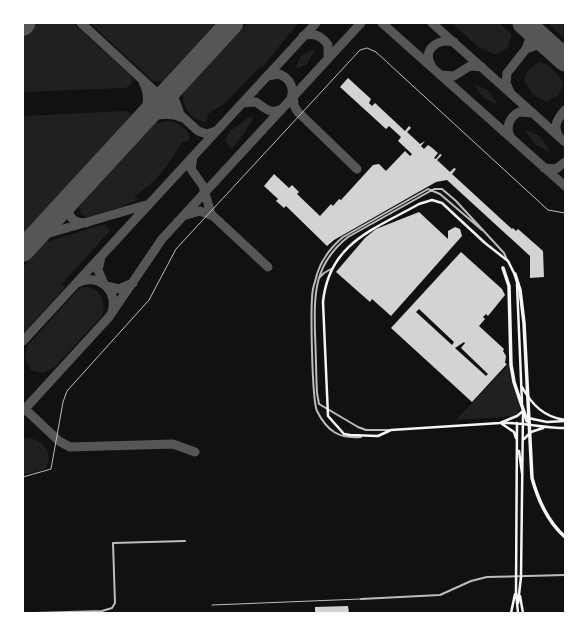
<svg xmlns="http://www.w3.org/2000/svg" width="588" height="636" viewBox="0 0 588 636" font-family="'PT Sans',sans-serif">
	<style>
		.green { fill: #202020 }
		.lines { fill: none; stroke-linecap: round; stroke-linejoin: round }
		.taxiway { stroke: #565656; stroke-width: 9 }
		.runway { stroke: #565656; stroke-width: 23 }
		.building { fill: #d3d3d3; fill-rule: evenodd }
		.service { stroke: #bcbcbc; stroke-width: 1 }
		.minor { stroke: #bcbcbc; stroke-width: 2 }
		.secondary { stroke: #f5f5f5; stroke-width: 2.5 }
		.motorway { stroke: #f5f5f5; stroke-width: 3.5 }
	</style>
	<rect width="100%" height="100%" fill="#111"/>
	<path class="green" d="M35,23H73L131,76C134,83 129,88 123,88L23,92V36Z
		M90,23H216L162,81L154,82Z
		M248,23H298L262,68L260,67L225,103L208,114L207,120L205,122C191,120 180,105 184,92Z
		M452,23H499L512,35L507,48L496,55L478,47Z
		M548,23H565V39Z
		M311,50H314V52L307,64L297,69L296,66L301,56Z
		M539,62C550,63 558,75 564,83L559,95L547,102L533,95L524,80L529,69Z
		M474,84L488,90L498,105L482,97Z
		M125,111L129,112L130,117L23,233V116Z
		M249,117H252L253,119L244,134L232,149L229,147L225,139L231,129L232,130Z
		M168,121C178,122 187,128 190,138L188,141H183L182,142C169,165 156,182 134,197L137,200L121,207L87,217L81,214L79,206L156,123Z
		M527,130L541,137L550,152L536,145L526,132Z
		M105,224L106,228L110,229L108,233L62,284L65,287L23,333V267L46,242Z
		M86,287C101,288 107,303 102,316L55,367L43,373L31,370L25,359L27,346L79,289Z
		M513,360L520,409L515,416L456,420Z
		M28,438C43,439 55,455 45,469L23,475V439Z"/>
	<g class="lines">
		<path class="taxiway" d="M81,23L198,131L207,134L216,131
			M382,23L565,186
			M432,23L565,142
			M525,24L530,38L526,49
			M303,36C314,32 322,36 328,45V59
			M559,54L565,56
			M432,67C421,50 437,38 454,42
			M440,75L454,76L470,66L482,67
			M267,76L279,74C289,78 295,87 291,98
			M174,85L173,95L179,111
			M510,92L506,83L507,73L526,49L537,45L552,48
			M293,93L294,105L297,111L357,169
			M242,103L256,102C265,108 270,115 282,109
			M140,122C148,109 151,96 143,82
			M139,124C153,114 167,111 183,118
			M558,135C553,125 558,118 565,110
			M511,138C505,128 509,117 519,112L533,113
			M193,157L191,169L203,186L211,214L268,267
			M544,168L556,169L565,162
			M77,192C67,204 63,223 86,223
			M186,215L200,211L213,216
			M30,242L39,236L146,205
			M101,257L98,270L104,284
			M77,283C97,272 119,290 112,312
			M106,286L119,289L133,283
			M23,341L316,23
			M25,409L59,441L70,447L173,444L195,452
			M23,411L109,317L162,239L361,23"/>
		<path class="runway" d="M524,23L565,60
			M23,24L24,23
			M23,250L232,23"/>
	</g>
	<path class="building" d="M348,78L371,99L369,103L372,106L375,103L405,131L409,126L411,128L407,132L420,144L425,141L421,146L424,149L428,145L431,147L438,153L434,158L436,159L440,154L442,155L437,160L450,172L454,168L456,169L452,174L512,229L513,228L516,231L518,229L543,251L544,277L530,278V256L447,180L436,182L334,240L327,246L286,206L284,208L276,201L278,199L264,186L274,174L289,188L292,185L299,192L297,194L320,216L331,204L333,206L339,199L341,200L373,165L379,164L386,171L405,151L410,156L412,154L398,141L401,137L389,126L386,129L340,87Z
		M419,212L448,239V231L455,227L460,229L462,236L391,316L372,299L370,302L336,272L365,238L376,229Z
		M461,252L502,289L505,295L488,316L486,314L483,317L485,319L479,326L504,349L503,351L506,356L505,363L507,364L472,402L391,328ZM419,309L454,342L452,345L416,312ZM464,342L465,343L461,348L488,374L486,376L455,348Z
		M348,606L349,613H315V607Z"/>
	<g class="lines">
		<path class="service" d="M23,477L51,469L63,402L67,391L149,300L176,249L360,50L367,48L376,52L548,210L565,213
			M212,605L361,599"/>
		<path class="minor" d="M319,278L324,273L331,269
			M390,430H366L358,427L319,404L317,393C316,374 316,354 315,334C314,293 314,264 348,237L434,189H442L456,201L504,253L507,260
			M361,437C339,439 327,431 317,411C312,400 310,304 313,289C314,284 316,279 317,274C322,259 331,247 343,237L428,189L440,194L482,230
			M361,599L440,595L471,581L487,577L565,575
			M34,613L102,611L112,608L115,603L113,543L185,541"/>
		<path class="secondary" d="M515,275L508,261L485,243L442,203L432,200L419,204C373,230 329,243 323,302L328,416L344,434L350,435L378,436L391,430L500,423C522,422 543,428 565,428
			M517,284L522,403
			M522,387C532,405 544,417 565,420
			M528,418L547,422L565,421
			M500,423L517,416L523,411
			M517,423L516,592L518,613
			M502,424L514,432L516,438
			M524,439L531,432L543,428
			M517,450L519,451L522,473
			M520,596L523,613
			M518,603L521,577L523,414
			M511,613L515,594"/>
		<path class="motorway" d="M503,268L509,286L511,365L514,382L527,421
			M515,274L520,290L524,323L532,478C538,500 548,522 565,537"/>
	</g>
	<rect width="588" height="636" fill="none" stroke="#ffffff" stroke-width="48"/>
</svg>
